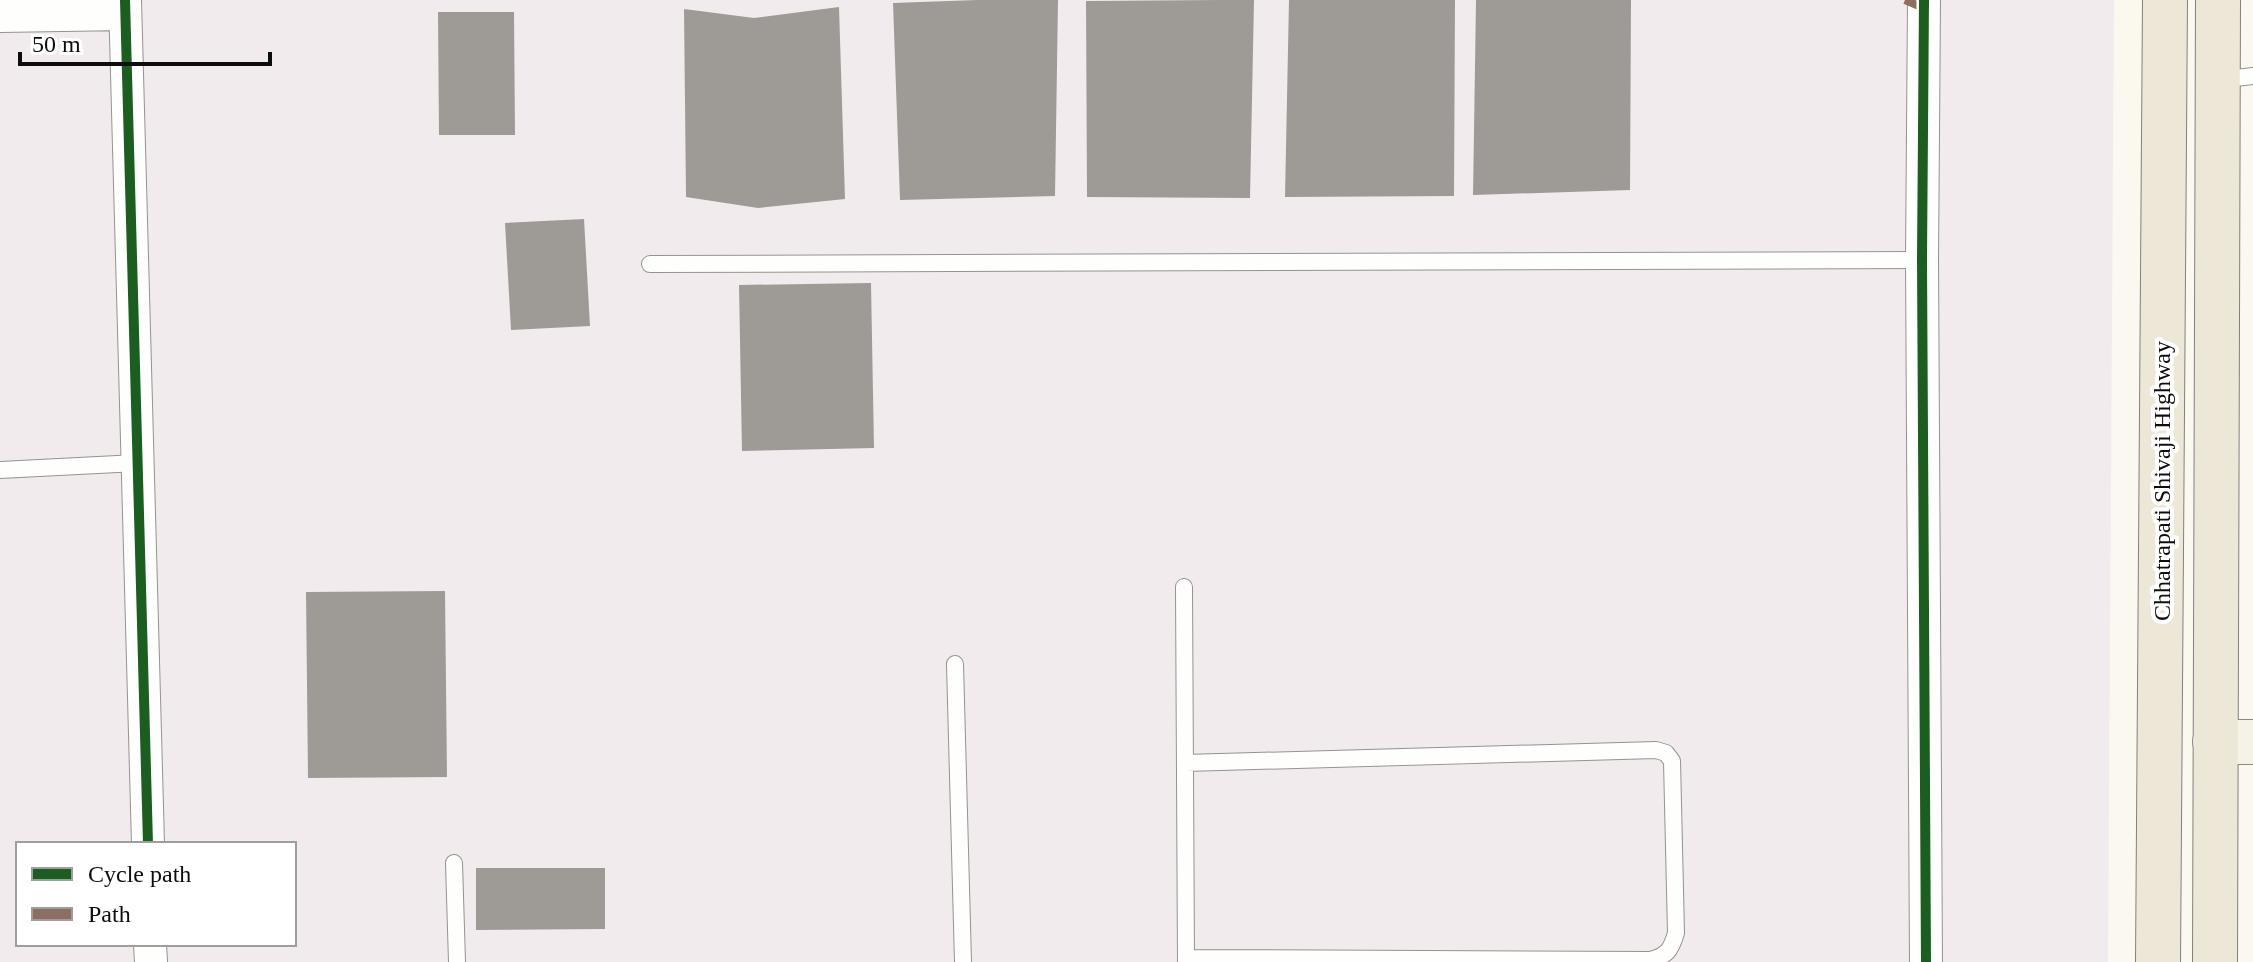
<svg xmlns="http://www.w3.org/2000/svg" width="2253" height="962" viewBox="0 0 2253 962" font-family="Georgia,serif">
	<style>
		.industrial { fill: #f2ebee; fill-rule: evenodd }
		.building { fill: #9e9b96 }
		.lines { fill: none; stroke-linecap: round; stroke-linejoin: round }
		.lane-casing { stroke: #94938f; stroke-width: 18 }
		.street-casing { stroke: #94938f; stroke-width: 34 }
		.secondary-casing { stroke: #8b8986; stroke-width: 46 }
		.primary-casing { stroke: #81807c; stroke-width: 46 }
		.lane { stroke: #fefefd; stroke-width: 16 }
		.street { stroke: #fefefd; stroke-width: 32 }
		.secondary { stroke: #f5f3e8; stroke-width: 44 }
		.primary { stroke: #ede7d8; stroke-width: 44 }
		.quiet { stroke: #8d6e63; stroke-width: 8; stroke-dasharray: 16 8; stroke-linecap: butt }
		.cycleway-casing { stroke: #fff; stroke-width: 15 }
		.cycleway { stroke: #1b5e20; stroke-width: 10 }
		.labels { text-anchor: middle; stroke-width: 8; stroke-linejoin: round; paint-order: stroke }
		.street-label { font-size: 24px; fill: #0d0d0d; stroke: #fff }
	</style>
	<rect width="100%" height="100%" fill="#fbf8f0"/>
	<path class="industrial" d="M0,0H2114L2108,962H0ZM18,844H294V944H18Z"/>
	<path class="building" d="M977,0H1058L1055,196L900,200L893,3Z
		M1218,0H1254L1250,198L1087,197L1086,1Z
		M1289,0H1455L1454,196L1285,197Z
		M1476,0H1631L1630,190L1473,195Z
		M839,7L845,199L758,208L686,197L684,9L754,18Z
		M438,12H514L515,135H439Z
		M584,219L590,326L511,330L505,223Z
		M871,283L874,448L742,451L739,285Z
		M445,591L447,777L308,778L306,592Z
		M476,868H605V929L476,930Z"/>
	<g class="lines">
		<defs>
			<path id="lane" d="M2219,80L2253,76
				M650,264L1922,260
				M0,470L137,463
				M1184,587L1186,962
				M955,664L963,962
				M1185,763L1656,750L1666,753L1672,761L1676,933C1671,950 1667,956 1650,960L1186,958
				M454,863L457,962"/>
			<path id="street" d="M125,0L148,844
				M1924,0L1922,260L1926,962
				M0,16L125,14
				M150,944L151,962"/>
			<path id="secondary" d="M2215,742H2253"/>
			<path id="primary" d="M2158,962L2165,0
				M2215,962L2218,0"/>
		</defs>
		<use href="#lane" class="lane-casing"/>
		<use href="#street" class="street-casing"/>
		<use href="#secondary" class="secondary-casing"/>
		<use href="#primary" class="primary-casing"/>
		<use href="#lane" class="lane"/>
		<use href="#street" class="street"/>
		<use href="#secondary" class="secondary"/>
		<use href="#primary" class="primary"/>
		<path class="quiet" d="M1905,0L1924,8"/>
		<defs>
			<path id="cycleway" d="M125,0L148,844
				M1924,0L1922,260L1926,962"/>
		</defs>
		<use href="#cycleway" class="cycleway-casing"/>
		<use href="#cycleway" class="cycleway"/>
	</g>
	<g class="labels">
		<g class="street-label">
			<text transform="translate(2162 481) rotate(-90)" y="8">Chhatrapati Shivaji Highway</text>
		</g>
	</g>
	<rect x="16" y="842" width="280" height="104" fill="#ffffff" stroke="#9e9e9e" stroke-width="2"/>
	<rect x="32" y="868" width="40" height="12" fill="#1b5e20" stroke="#9e9e9e" stroke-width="2"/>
	<text x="88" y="882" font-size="24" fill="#0d0d0d">Cycle path</text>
	<rect x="32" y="908" width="40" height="12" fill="#8d6e63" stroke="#9e9e9e" stroke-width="2"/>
	<text x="88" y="922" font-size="24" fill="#0d0d0d">Path</text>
	<path d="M20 52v12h250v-12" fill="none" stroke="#0d0d0d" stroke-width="4"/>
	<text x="32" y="52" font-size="24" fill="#0d0d0d" stroke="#ffffff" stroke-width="6" paint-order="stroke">50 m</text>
</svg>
